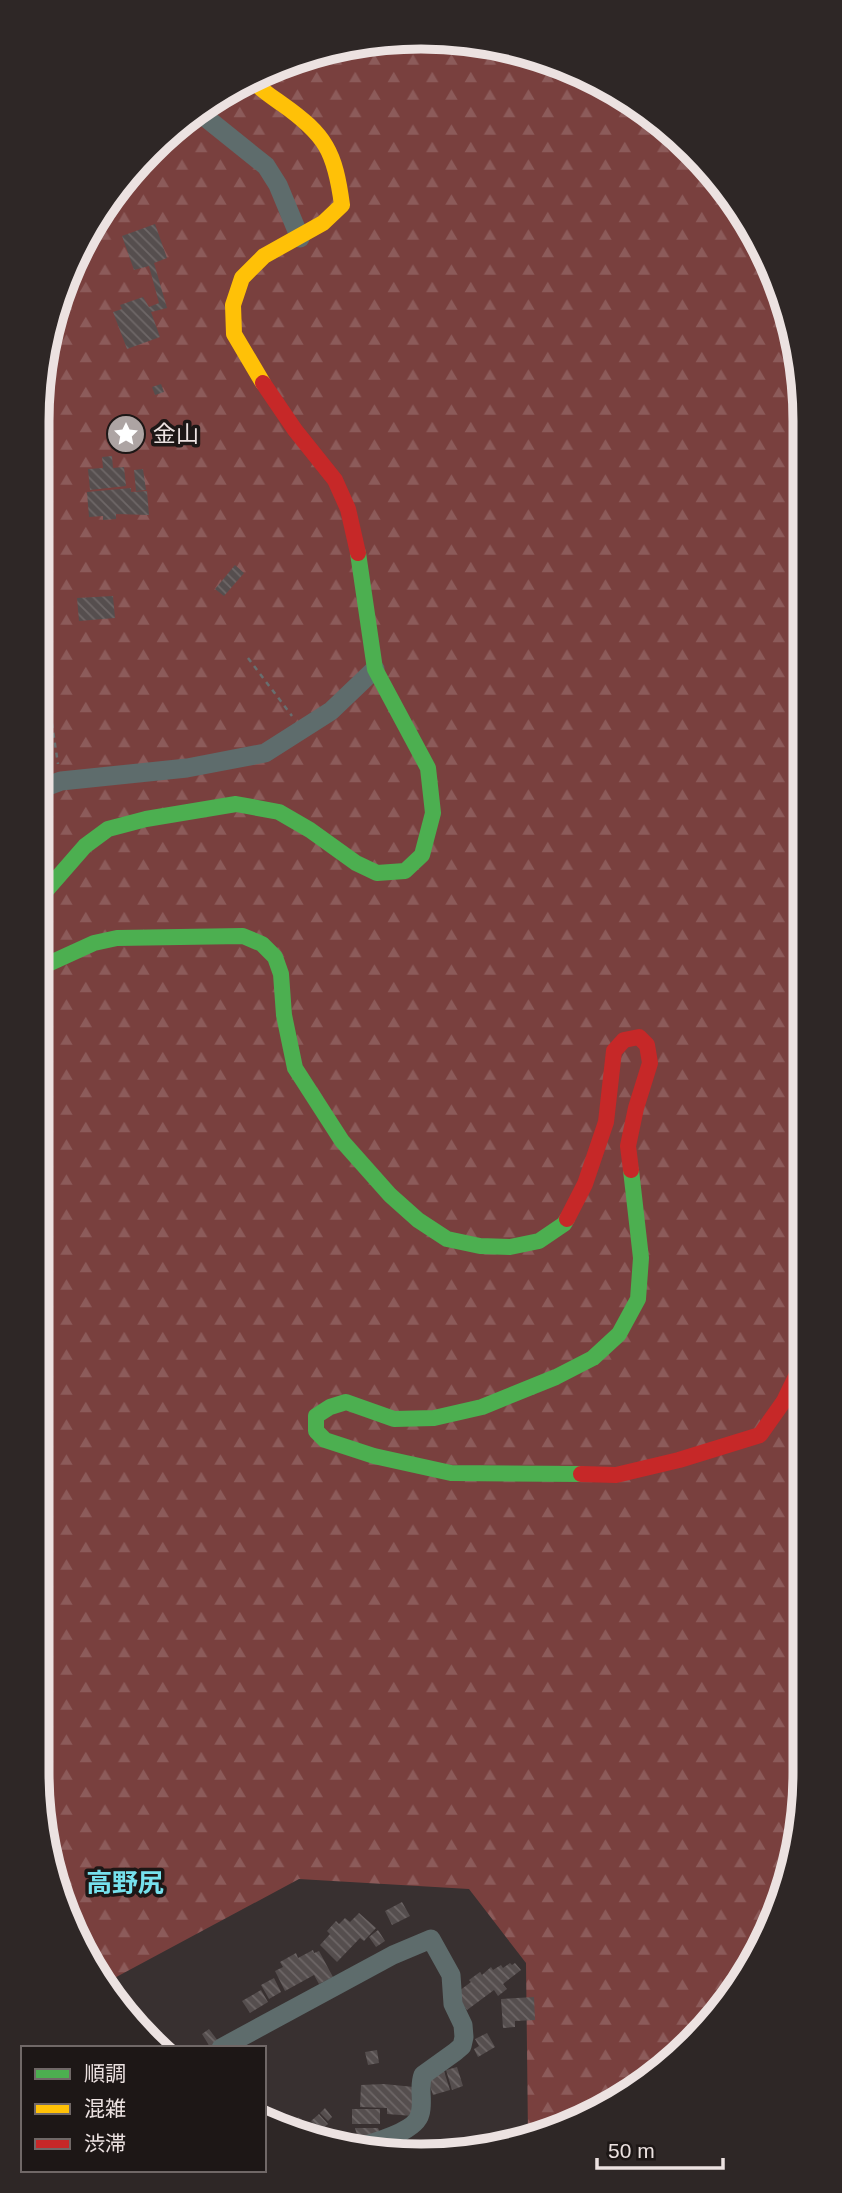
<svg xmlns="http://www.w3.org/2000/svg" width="842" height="2193" viewBox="0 0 842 2193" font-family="Arial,'Noto Sans JP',sans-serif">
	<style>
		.forest { fill: url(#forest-firs) }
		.building { fill: url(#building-back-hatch) }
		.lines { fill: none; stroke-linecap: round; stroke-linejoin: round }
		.path { stroke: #686e6f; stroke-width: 2.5; stroke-dasharray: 5 5; stroke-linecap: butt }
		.street { stroke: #5e6c6c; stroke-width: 19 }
		.fast { stroke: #4caf50; stroke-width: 16 }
		.slow { stroke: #ffc107; stroke-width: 16 }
		.jam { stroke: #c62828; stroke-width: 16 }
		.labels { text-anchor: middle; stroke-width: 7; stroke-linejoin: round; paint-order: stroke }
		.poi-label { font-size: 23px; fill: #ece2e1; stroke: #1d1716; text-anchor: start }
		.quarter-label { font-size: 26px; font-weight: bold; fill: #76e1ed; stroke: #1d1716 }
		.rim { fill: none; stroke: #ece2e1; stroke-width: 9 }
	</style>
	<defs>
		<pattern id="forest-firs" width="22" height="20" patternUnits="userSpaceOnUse" patternTransform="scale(1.75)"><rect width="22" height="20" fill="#79403e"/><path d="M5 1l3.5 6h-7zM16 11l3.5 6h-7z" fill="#8c5b5a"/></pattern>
		<pattern id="building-back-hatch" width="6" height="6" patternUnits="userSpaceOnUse" patternTransform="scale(1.75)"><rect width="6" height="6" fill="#554e4e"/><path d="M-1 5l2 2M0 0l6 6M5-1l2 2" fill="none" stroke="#6e6767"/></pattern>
	</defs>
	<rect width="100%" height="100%" fill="#383030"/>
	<path class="forest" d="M371,40L521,50L634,101L710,168L766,251L802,370L805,1772L792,1872L726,2006L634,2092L528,2136L526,1963L469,1889L299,1879L107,1982L57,1896L37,1772V421L50,321L116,187L229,88Z"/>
	<path class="building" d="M155,224L167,258L154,263L167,308L151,312L160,337L127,349L113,312L122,309L120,305L143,297L149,307L159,303L149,266L134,270L122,236Z
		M161,384L164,392L155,395L152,387Z
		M112,456L113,468L124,467L126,486L90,490L88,469L103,468L102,457Z
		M143,469L146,490L136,491L134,470Z
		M131,488V492L147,491L149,515L116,514V519L103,520V516L89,517L87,492Z
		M235,565L244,573L224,596L215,589Z
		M113,596L115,618L79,621L77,598Z
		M402,1902L410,1916L392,1925L385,1911Z
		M359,1913L376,1928L364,1941L360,1938L337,1962L320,1945L330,1934L327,1931L336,1921L339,1924L345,1918L350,1922Z
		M378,1930L385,1941L376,1947L369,1937Z
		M313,1950L314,1953L319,1951L333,1977L319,1984L314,1975L285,1991L275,1971L283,1967L280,1962L296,1953L298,1958Z
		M510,1963L512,1965L515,1963L521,1970L503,1984L507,1989L498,1996L494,1990L467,2010L455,1994L471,1982L469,1980L480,1972L482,1975L491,1967L493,1970L501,1965L503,1968Z
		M274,1978L281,1992L269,1999L261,1985Z
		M261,1990L268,2002L250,2013L242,2001Z
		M534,1997L535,2020L515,2021V2027L503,2028L501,1999Z
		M209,2029L218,2041L210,2047L202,2034Z
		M487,2033L495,2047L478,2057L474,2049L479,2046L475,2039Z
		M377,2050L379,2063L368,2065L365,2052Z
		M457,2067L463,2086L452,2090L446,2070Z
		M444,2071L450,2090L433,2095L427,2077Z
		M384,2084L414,2087L413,2116L387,2114V2108L360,2107L361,2085Z
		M325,2108L332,2117L328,2121L320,2113Z
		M352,2109H380V2124H352Z
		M319,2114L328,2124L320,2131L311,2121Z
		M298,2117L319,2131L317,2135L292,2126Z
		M355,2128H378L381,2135L359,2142Z"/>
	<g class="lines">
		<path class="path" d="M37,624L58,764
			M248,658L292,716"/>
		<path class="street" d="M200,113L266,166L278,185L300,238
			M37,790L61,781L187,768L265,753L331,711L375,669
			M221,2048L393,1955L431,1939L451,1975L453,2004L463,2025L464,2037L462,2046L455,2052L423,2075C418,2088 424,2101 420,2114C416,2132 372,2143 356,2148"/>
		<path class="fast" d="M37,901L85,846L108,829L146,819L236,804L279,812L310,830L356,863L377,873L405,871L422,855L433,813L428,768L375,669L358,553
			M37,969L94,943L117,938L243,936L262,944L275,957L281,974L284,1015L295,1068L342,1141L390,1195L418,1220L447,1239L480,1246L510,1247L539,1241L564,1224L567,1219
			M581,1474L451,1473L374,1456L325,1440L316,1431V1416L330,1407L346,1402L394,1419L434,1418L482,1407L556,1377L593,1358L619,1334L638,1299L641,1258L631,1170"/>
		<path class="slow" d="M252,80C261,90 272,97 282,104C326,135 335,152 342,205L323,223L264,256L242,278L233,305L234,334L263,383"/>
		<path class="jam" d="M263,383L295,430L335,480L348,509L358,553
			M567,1219L585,1184L606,1122L614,1051L624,1040L639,1037L647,1045L650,1063L636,1108L628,1146L631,1170
			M581,1474L616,1475L679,1460L760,1435L784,1401L804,1360"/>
	</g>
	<defs>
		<symbol id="sight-disc" viewBox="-11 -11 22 22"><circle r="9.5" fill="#ada4a3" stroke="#1d1716"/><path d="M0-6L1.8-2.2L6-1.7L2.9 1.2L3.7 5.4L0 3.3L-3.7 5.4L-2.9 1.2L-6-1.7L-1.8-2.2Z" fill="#fff"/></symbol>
	</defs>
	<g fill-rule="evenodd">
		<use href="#sight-disc" x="104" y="412" width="44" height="44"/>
	</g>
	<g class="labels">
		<g class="poi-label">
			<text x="153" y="442">金山</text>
		</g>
		<g class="quarter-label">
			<text x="125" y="1892">高野尻</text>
		</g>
	</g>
	<path d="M0 0H842V2193H0ZM421 49H421A372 372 0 0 1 793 421V1772A372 372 0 0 1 421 2144H421A372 372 0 0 1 49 1772V421A372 372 0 0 1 421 49Z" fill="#2e2726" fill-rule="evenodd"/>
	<path class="rim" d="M421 49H421A372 372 0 0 1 793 421V1772A372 372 0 0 1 421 2144H421A372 372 0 0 1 49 1772V421A372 372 0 0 1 421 49Z"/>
	<rect x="21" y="2046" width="245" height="126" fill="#1d1716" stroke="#706867" stroke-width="2"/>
	<rect x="35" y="2069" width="35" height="10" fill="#4caf50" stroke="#706867" stroke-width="2"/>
	<text x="84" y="2081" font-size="21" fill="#ece2e1">順調</text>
	<rect x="35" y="2104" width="35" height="10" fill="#ffc107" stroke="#706867" stroke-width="2"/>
	<text x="84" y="2116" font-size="21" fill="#ece2e1">混雑</text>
	<rect x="35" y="2139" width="35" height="10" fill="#c62828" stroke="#706867" stroke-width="2"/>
	<text x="84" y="2151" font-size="21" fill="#ece2e1">渋滞</text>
	<path d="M597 2158v10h126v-10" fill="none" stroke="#ece2e1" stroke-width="3.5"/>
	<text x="608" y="2158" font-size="21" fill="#ece2e1" stroke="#1d1716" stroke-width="5" paint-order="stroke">50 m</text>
</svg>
